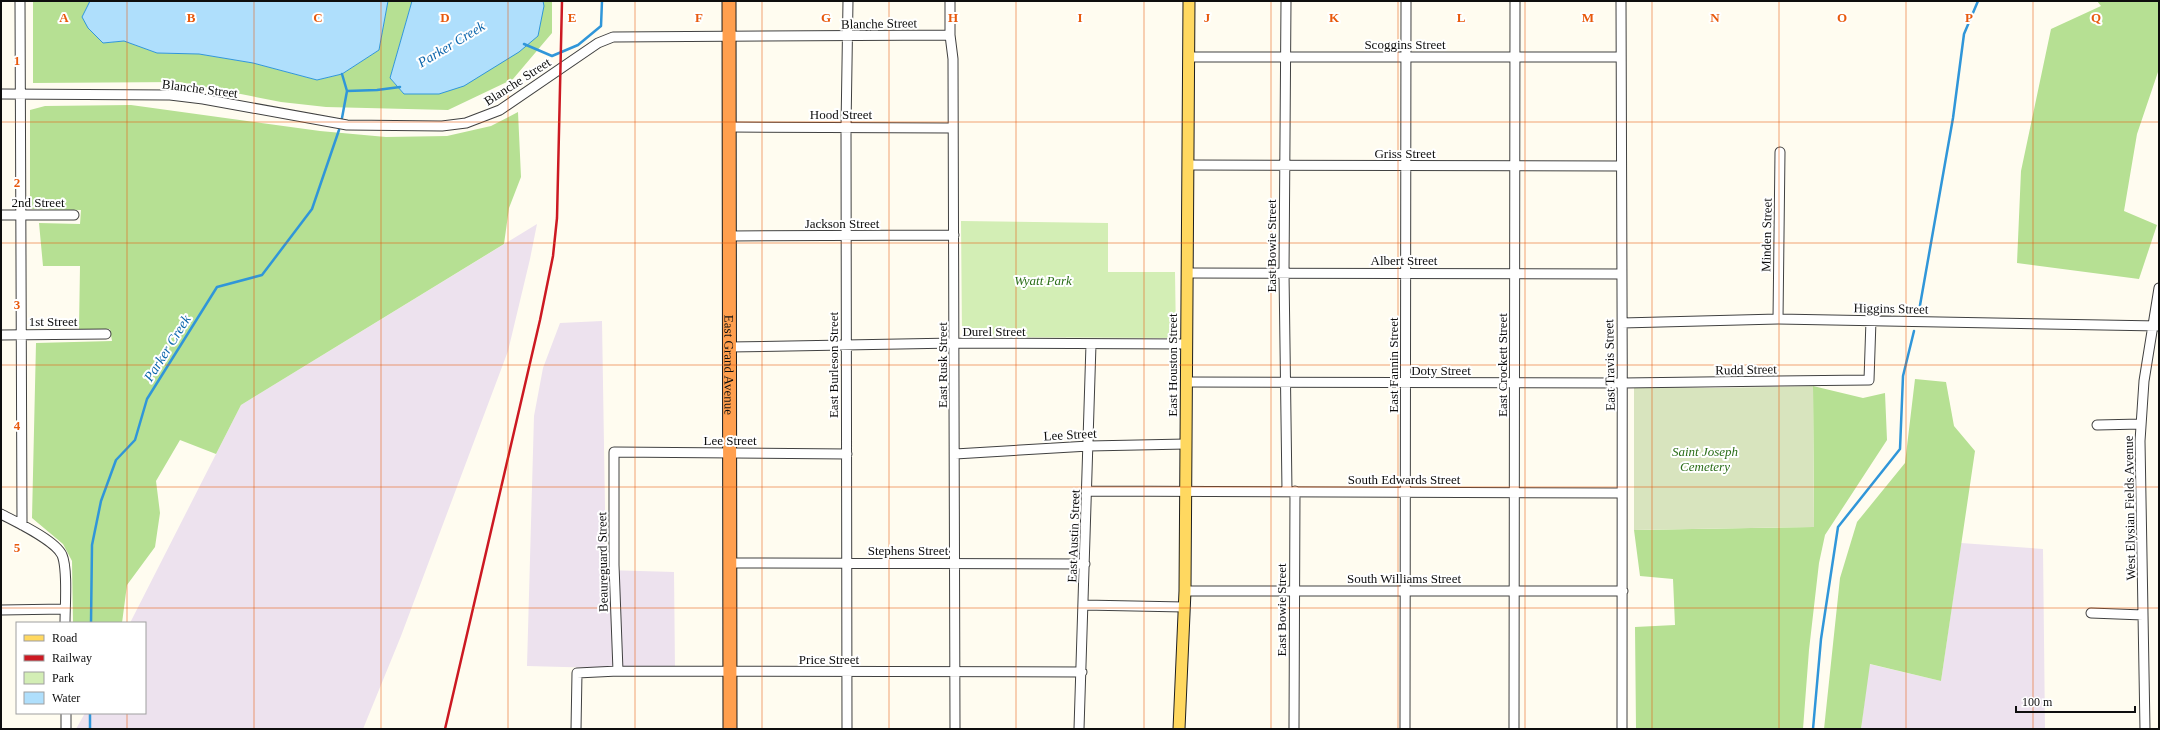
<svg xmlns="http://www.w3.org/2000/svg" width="2160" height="730" viewBox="0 0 2160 730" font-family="'Times New Roman',serif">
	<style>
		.industrial { fill: #ede2ee }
		.green { fill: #d3eeb5 }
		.forest { fill: #b6e093 }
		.cemetery { fill: #d8e4be }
		.water { fill: #afdffc; stroke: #3096d9 }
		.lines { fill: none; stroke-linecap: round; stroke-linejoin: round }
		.stream { stroke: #3096d9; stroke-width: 2.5 }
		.minor-casing { stroke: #414141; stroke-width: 11 }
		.major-casing { stroke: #1f1f1f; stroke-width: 13 }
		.highway-casing { stroke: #1f1f1f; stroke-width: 15 }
		.minor { stroke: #fff; stroke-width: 9 }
		.major { stroke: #ffd860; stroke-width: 11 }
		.highway { stroke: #ff9f4e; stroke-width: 13 }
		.rail { stroke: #cc1922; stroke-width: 2.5 }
		.grid { fill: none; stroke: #e8590c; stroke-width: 1; stroke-opacity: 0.55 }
		.labels { text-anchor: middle; stroke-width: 4; stroke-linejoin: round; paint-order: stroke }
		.street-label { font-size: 13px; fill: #0e0e0e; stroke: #fff }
		.park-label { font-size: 13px; font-style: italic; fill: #2a6d18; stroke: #fff }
		.water-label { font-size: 14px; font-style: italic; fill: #0c66ac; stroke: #fff }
		.grid-label { font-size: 13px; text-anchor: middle; font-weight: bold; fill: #e8590c; stroke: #fff; stroke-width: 4; stroke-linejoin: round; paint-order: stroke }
	</style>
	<rect width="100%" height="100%" fill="#fffcf0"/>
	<path class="industrial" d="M537,224L530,259L508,351L401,636L363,729H76L85,713H145V623H130L241,405Z
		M602,321L606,570L674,572L675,670L527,666L534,416L543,368L560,323Z
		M1961,543L2043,549L2045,729H1861L1869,664L1941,681Z"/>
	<path class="green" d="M961,221L1108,223V272H1175L1176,338L962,337Z"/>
	<path class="forest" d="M33,1H90L82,17L103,43L124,41L157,53L199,54L253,63L317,80L342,74L379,50L388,1H412L390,78L404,94H439L538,36L543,1H552V33L513,79L448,110L326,107L281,102L180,82L33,83Z
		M2097,1H2159V69L2137,134L2124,211L2157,225L2139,279L2017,263L2021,171L2051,29L2101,6Z
		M131,105L320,131L386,137L447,136L491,126L518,112L521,177L509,208L504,244L241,405L216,454L180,440L156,481L160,513L155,547L127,585L122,623H73L72,561L63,544L32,518L36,343L112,341L110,329H79L80,266H43L39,223L80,224L81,210L30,209V110L45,106Z
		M1915,379L1946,382L1954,426L1975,451L1941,681L1870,664L1861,729H1824L1840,578L1857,522L1905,463Z
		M1813,386L1863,398L1885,393L1887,440L1825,535L1819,563L1809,650L1803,729H1636L1635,627L1675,625L1673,579L1640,576L1634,530L1814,527Z"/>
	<path class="cemetery" d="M1813,386L1814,527L1634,530V387L1715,388Z"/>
	<path class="water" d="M90,1H388L379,50L342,74L317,80L253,63L199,54L157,53L124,41L103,43L88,28L82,17Z
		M412,1H543L544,6L538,36L519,52L464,86L439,94H404L390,78Z"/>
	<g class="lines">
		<path class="stream" d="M524,44L552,56L578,45L601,26L602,1
			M342,74L347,91
			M342,118L347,91L377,90L400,87
			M1919,311L1953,118L1964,34L1978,1
			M91,623L92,545L101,501L116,460L135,440L147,399L217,287L262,275L312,209L339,130
			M90,729V713
			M1813,729L1821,639L1838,527L1900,449L1903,376L1914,331"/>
		<defs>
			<path id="minor" d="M20,1L22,525
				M950,1V35L953,59L955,729
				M1286,1L1284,273L1287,491
				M1621,1C1622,244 1623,486 1622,729
				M1189,57H1621
				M1,94L170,95L203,99L347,125L442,126L466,123L500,110L598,43L613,37L950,35
				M729,127L953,128
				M1188,165L1621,166
				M1,215H74
				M730,236L954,235
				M1187,273L1621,274
				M1778,319L1780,152
				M1622,323L1778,319L2159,326
				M1,335L106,334
				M729,347L955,343L1186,344
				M1186,382L1623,383L1869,380L1871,320
				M2097,425L2141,424
				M955,454L1089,446L1186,444
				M1088,491L1622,493
				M1,514C16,522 55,540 62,555C68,569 65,606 65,623
				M730,563L1085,564
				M1185,591H1623
				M1084,605L1184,607
				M1,610L65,609
				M2091,613L2143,615
				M618,671L614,565V452L847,454
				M66,713V729
				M576,729L577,673L618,671L1082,672
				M847,729L846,127L848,1
				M1079,729L1091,344
				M1294,729L1295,491
				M1405,729L1406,1
				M1514,729L1515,1
				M2145,729L2140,441L2144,381L2159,288"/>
			<path id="major" d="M1179,729L1185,591L1189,1"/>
			<g id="highway">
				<path id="s1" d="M729,1L730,729"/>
			</g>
		</defs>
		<use href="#minor" class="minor-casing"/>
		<use href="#major" class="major-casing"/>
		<use href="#highway" class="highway-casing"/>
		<use href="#minor" class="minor"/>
		<use href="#major" class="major"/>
		<use href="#highway" class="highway"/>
		<path class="rail" d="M445,729L540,320L553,256L557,218L562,1"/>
	</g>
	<path class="grid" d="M127,1V623M254,1V729M381,1V729M508,1V729M635,1V729M762,1V729M889,1V729M1016,1V729M1144,1V729M1271,1V729M1398,1V729M1525,1V729M1652,1V729M1779,1V729M1906,1V729M2033,1V729M1,122H2159M1,243H2159M1,365H2159M1,487H2159M1,608H2159M127,713V729"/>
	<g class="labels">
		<g class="street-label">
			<text transform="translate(879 23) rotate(-1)" y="5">Blanche Street</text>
			<text x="1405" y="49">Scoggins Street</text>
			<text transform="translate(517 81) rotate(-33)" y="5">Blanche Street</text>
			<text transform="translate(200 88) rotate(7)" y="5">Blanche Street</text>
			<text x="841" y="119">Hood Street</text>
			<text x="1405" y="158">Griss Street</text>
			<text x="38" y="207">2nd Street</text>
			<text x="842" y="228">Jackson Street</text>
			<text transform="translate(1766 235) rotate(-89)" y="5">Minden Street</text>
			<text transform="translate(1271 246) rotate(-90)" y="5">East Bowie Street</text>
			<text x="1404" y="265">Albert Street</text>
			<text transform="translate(1891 308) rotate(1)" y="5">Higgins Street</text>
			<text x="53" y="326">1st Street</text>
			<text x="994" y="336">Durel Street</text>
			<text dy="5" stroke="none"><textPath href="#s1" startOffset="364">East Grand Avenue</textPath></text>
			<text transform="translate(833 365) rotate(-90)" y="5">East Burleson Street</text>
			<text transform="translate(942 365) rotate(-90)" y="5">East Rusk Street</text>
			<text transform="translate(1172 365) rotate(-90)" y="5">East Houston Street</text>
			<text transform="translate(1393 365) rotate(-90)" y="5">East Fannin Street</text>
			<text transform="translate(1502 365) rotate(-90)" y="5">East Crockett Street</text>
			<text transform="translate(1609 365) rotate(-91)" y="5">East Travis Street</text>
			<text transform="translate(1746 369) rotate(-1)" y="5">Rudd Street</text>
			<text x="1441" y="375">Doty Street</text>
			<text transform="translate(1070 434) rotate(-3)" y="5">Lee Street</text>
			<text x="730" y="445">Lee Street</text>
			<text x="1404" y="484">South Edwards Street</text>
			<text transform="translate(2129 508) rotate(-91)" y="5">West Elysian Fields Avenue</text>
			<text transform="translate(1073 536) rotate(-88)" y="5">East Austin Street</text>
			<text x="908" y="555">Stephens Street</text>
			<text transform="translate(602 562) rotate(-91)" y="5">Beaureguard Street</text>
			<text x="1404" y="583">South Williams Street</text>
			<text transform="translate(1281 610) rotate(-90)" y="5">East Bowie Street</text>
			<text x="829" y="664">Price Street</text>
		</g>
		<g class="park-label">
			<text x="1043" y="285">Wyatt Park</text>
			<text x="1705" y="456">Saint Joseph<tspan x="1705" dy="15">Cemetery</tspan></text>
		</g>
		<g class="water-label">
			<text transform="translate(451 44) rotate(-31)" y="5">Parker Creek</text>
			<text transform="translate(167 348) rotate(-58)" y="5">Parker Creek</text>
		</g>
	</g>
	<g class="grid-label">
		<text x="64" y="22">A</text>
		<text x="191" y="22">B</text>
		<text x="318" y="22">C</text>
		<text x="445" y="22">D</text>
		<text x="572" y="22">E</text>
		<text x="699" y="22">F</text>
		<text x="826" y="22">G</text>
		<text x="953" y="22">H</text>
		<text x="1080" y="22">I</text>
		<text x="1207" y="22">J</text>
		<text x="1334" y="22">K</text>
		<text x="1461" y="22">L</text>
		<text x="1588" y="22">M</text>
		<text x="1715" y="22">N</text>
		<text x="1842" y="22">O</text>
		<text x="1969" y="22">P</text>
		<text x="2096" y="22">Q</text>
		<text x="17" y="65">1</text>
		<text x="17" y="187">2</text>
		<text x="17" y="309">3</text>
		<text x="17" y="430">4</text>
		<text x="17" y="552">5</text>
	</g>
	<rect width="2160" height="730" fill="none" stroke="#0e0e0e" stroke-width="4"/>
	<rect x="16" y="622" width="130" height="92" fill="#ffffff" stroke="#9f9f9f"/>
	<rect x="24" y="635" width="20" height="6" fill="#ffd860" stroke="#9f9f9f"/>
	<text x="52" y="642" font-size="12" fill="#0e0e0e">Road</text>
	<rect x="24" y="655" width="20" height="6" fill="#cc1922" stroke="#9f9f9f"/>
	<text x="52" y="662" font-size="12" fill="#0e0e0e">Railway</text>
	<rect x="24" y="672" width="20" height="12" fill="#d3eeb5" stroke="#9f9f9f"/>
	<text x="52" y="682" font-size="12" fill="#0e0e0e">Park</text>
	<rect x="24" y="692" width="20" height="12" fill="#afdffc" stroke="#9f9f9f"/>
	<text x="52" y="702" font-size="12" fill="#0e0e0e">Water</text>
	<path d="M2016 706v6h119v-6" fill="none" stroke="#0e0e0e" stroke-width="2"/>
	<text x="2022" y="706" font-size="12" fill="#0e0e0e" stroke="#ffffff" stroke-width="3" paint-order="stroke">100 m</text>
</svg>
